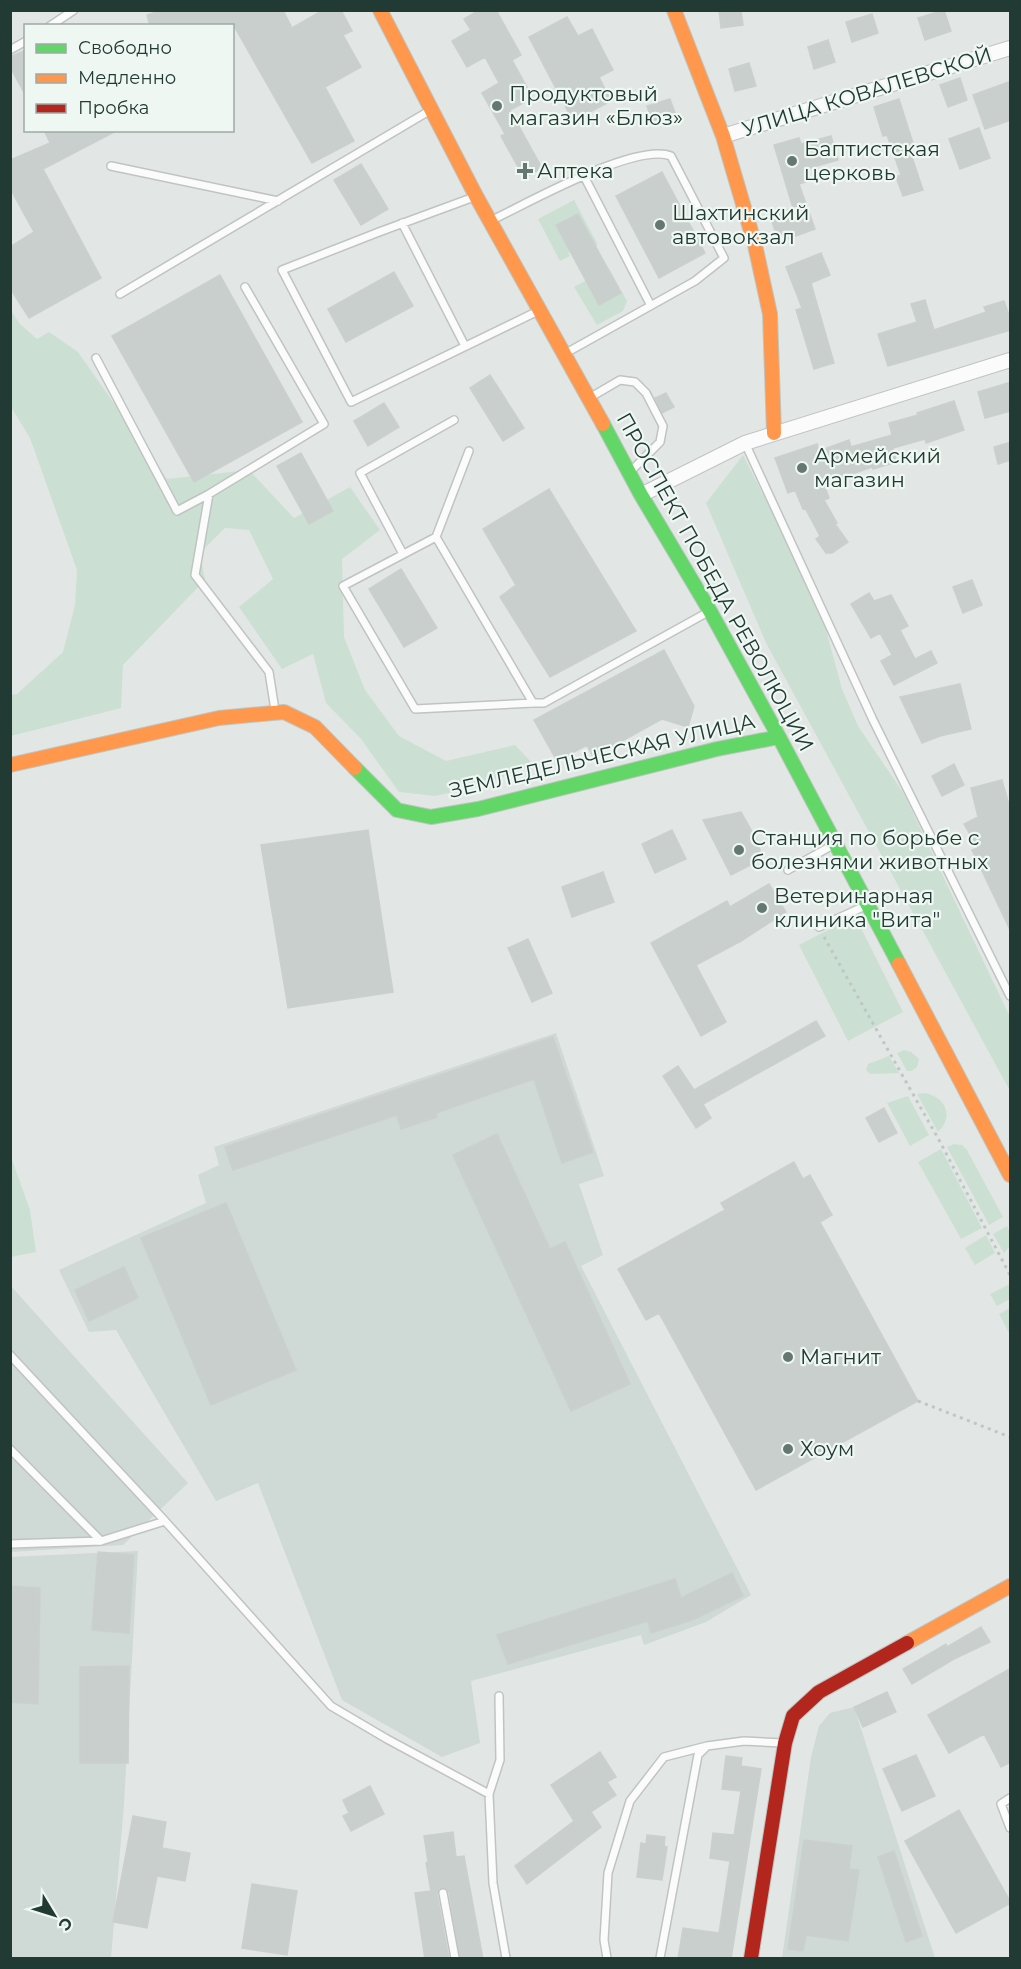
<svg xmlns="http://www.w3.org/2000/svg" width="1021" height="1969" viewBox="0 0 1021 1969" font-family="Montserrat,sans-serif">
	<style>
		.built { fill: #cfd9d5 }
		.green { fill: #cbe0d2 }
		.building { fill: #c9cfcc; stroke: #cbd0ce; stroke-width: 1.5 }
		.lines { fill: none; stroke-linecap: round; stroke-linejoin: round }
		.lane-casing { stroke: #bfc4c2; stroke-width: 10 }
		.street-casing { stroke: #bfc4c2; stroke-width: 16 }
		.fast-casing { stroke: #bec5c2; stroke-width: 16 }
		.slow-casing { stroke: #bec5c2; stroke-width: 16 }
		.jam-casing { stroke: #bec5c2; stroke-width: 16 }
		.path { stroke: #bfc7c5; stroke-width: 3; stroke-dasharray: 3 4.5; stroke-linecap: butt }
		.lane { stroke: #fbfbfb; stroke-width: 7 }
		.street { stroke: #fbfbfb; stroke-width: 14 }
		.fast { stroke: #63d668; stroke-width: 14 }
		.slow { stroke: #ff974d; stroke-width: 14 }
		.jam { stroke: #b3261e; stroke-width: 14 }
		.poi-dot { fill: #657771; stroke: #eff7f3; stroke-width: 2 }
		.labels { text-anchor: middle; stroke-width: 4.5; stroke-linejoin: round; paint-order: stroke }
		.street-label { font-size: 21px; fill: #213a33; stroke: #eff7f3 }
		.poi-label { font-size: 21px; fill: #213a33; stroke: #eff7f3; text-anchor: start }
	</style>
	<rect width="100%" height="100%" fill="#e2e7e5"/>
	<path class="built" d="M556,1033L604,1176L579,1184L603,1255L581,1266L751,1595L706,1622L644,1645L641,1635L471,1681L480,1743L442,1757L342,1700L258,1483L216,1501L116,1330L89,1332L59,1270L206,1203L198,1175L219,1165L214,1147Z
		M10,1285L188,1483L123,1545L11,1552Z
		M138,1551L124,1804L111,1958H11L10,1557Z
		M854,1707L935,1958H782L811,1757L819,1726L830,1713Z"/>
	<path class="green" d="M574,200L598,245L585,251L582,246L568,253L570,256L560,261L538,219Z
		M609,268L627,301L623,311L597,325L574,287Z
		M10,309L20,324L37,339L49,332L78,352L167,479L249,470L294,518L350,487L380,530L342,559L344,637L365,690L399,736L446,761L515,745L534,765L473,788L435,796L399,792L361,739L326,703L313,654L282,669L239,607L273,579L249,530L225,528L200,553L205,580L123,665L121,708L11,736V695L17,694L63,652L75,605L77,570L30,438L11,407Z
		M743,455L819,604L842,689L858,726L904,794L1010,1017V1091L766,643L706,503Z
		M855,916L903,1012L848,1041L799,945Z
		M904,1050L911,1052L919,1059L917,1067L912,1071H907L897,1053Z
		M889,1056L899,1073L870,1074L866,1070L868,1064Z
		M924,1093C945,1096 955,1116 938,1132L917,1094Z
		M908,1096L929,1135L910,1146L887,1103Z
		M954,1144L962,1145L967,1150L1003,1217L989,1225L947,1147Z
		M941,1149L982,1228L961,1239L918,1162Z
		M10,1154L30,1210L36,1252L11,1257Z
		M1007,1226L1010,1232V1246L1004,1253L993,1234Z
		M986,1235L995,1253L975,1265L965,1248Z
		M1010,1284V1299L997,1306L990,1294Z
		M1010,1308V1335L999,1314Z"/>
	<path class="building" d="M162,10H283L292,28L323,10H341L352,31L343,35L361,67L325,87L354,141L312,163L234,26H150L147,15Z
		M479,10H496L521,55L512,60L533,98L510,110L542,168L524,178L501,136L505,134L482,93L499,83L485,57L467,67L452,41L471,30L464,19Z
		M719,10H741L743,25L721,28Z
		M944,10L951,31L925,40L918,18Z
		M872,14L878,33L852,42L846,22Z
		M567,17L578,36L592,29L613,70L599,77L611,101L573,121L529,37Z
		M828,40L835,62L814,69L808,47Z
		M26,50V96L10,67V57Z
		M749,63L756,86L735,91L729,69Z
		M960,78L967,100L948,107L940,85Z
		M1011,81V120L985,129L973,95Z
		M670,99L675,113L652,121L647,106Z
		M899,99L914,146L909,148L923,190L903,196L896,177L901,175L887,135L883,136L874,107Z
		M979,128L990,158L960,169L949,139Z
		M44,130H118L43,169L101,278L29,318L10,288V247L34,232L10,188V160L50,143Z
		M831,136L838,160L806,169L809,181L799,184L815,229L779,242L770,216L793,208L774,145L799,138L801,144Z
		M361,164L388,209L361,225L334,180Z
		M662,172L705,253L659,278L616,196Z
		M578,214L621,293L599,305L556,225Z
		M821,253L830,275L811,283L834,363L814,369L796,310L802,308L786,267Z
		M394,272L413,306L346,342L328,309Z
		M220,275L302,422L194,482L112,336Z
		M925,300L934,330L986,312L984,307L1004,301L1011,321V330L888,366L878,334L917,322L911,304Z
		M490,375L524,428L503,441L470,388Z
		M1011,382V411L985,418L978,392Z
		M666,393L674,407L662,413L655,398Z
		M954,401L964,430L926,443L925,439L893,448L897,462L873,469L872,467L824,484L829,498L824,500L837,523L835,524L848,542L832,553H826L816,539L820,536L805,508L803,509L795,490L788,493L775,458L817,444L819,451L849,440L851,447L892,435L889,423L918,415L917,413Z
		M384,403L399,427L368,446L354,421Z
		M1011,442V460L998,464L994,447Z
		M301,453L333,511L309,524L277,466Z
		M549,489L636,631L550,677L500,597L516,585L483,529Z
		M401,569L437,628L404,647L369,589Z
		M972,580L982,605L963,613L953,587Z
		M869,593L874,601L891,595L908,626L900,630L915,659L931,651L937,663L894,685L881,661L892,655L880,633L871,638L851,604Z
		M664,650L694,706L688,727L662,719L593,757L587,745L557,761L534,720Z
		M960,684L971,729L940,736L922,743L900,697Z
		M954,764L964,785L942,796L932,776Z
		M1002,780L1011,812V932L972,850L978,848L964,824L978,817L971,788Z
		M741,812L758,842L762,859L731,875L703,820Z
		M368,830L393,992L288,1008L261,845Z
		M672,830L686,859L655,873L642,844Z
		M603,872L614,902L572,917L562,887Z
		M769,884L786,912L741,941L696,965L726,1022L701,1036L651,943L727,901L730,907Z
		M528,939L552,993L532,1002L508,948Z
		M816,1021L825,1036L703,1104L711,1118L696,1128L663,1076L678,1066L694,1090Z
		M553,1037L593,1152L562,1163L534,1079L436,1113L437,1117L401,1129L397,1115L233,1170L225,1147Z
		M884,1108L897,1133L879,1142L866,1118Z
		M497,1134L550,1249L565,1242L630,1384L571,1411L453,1155Z
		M794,1162L803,1179L810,1175L832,1215L820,1222L918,1401L756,1490L659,1313L646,1320L618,1269L725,1210L721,1203Z
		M226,1203L296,1370L211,1405L141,1238Z
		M124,1267L138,1298L89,1321L75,1290Z
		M98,1552L134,1555L129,1633L92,1630Z
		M732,1573L743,1596L692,1620L651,1633L648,1621L508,1664L497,1635L675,1579L681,1598Z
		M10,1586L40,1588L38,1704L10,1702Z
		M981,1627L990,1642L954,1659L912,1684L903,1669L946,1644L947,1647Z
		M129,1666L128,1763H80V1667Z
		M1011,1668V1762L1001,1767L984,1734L949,1753L928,1715Z
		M887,1692L896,1712L863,1727L854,1707Z
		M600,1752L616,1777L607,1782L616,1795L591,1812L601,1827L527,1884L515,1866L574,1821L551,1785Z
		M916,1755L935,1796L902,1811L883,1769Z
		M726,1756L742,1758L741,1766L761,1769L731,1959H678L683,1928L719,1933L730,1861L710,1858L713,1833L734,1835L741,1791L722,1789Z
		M370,1786L384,1814L351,1831L343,1816L349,1813L343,1800Z
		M959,1810L1011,1903L956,1933L905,1841Z
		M133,1816L166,1822L162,1848L190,1853L185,1881L157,1876L147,1928L113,1922Z
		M453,1832L456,1857L464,1856L483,1959H460L449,1892L443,1887L439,1889L437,1894L449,1959H425L415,1893L431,1891L426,1863L428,1862L424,1836Z
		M647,1835L665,1837L664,1846L667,1847L662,1880L637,1877L641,1843L646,1844Z
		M804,1840L852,1846L849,1869L859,1870L848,1941L806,1935L803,1951L788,1949Z
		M894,1851L922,1936L906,1942L878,1857Z
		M252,1884L297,1891L287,1955L242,1948Z"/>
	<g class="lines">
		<defs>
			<path id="lane" d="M50,26L74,10
				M10,50L26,41
				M111,166L278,201
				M584,176L650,304
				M474,197L379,232L282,270L351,402L538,311
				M492,220C528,203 636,142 671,156L724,258L695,281L566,353
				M402,223L465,346
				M120,294L429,111
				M96,358L177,511L209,494L195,575L269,672L275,710
				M591,397L620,380L635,382L646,393L663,426L660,442L632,470
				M745,443L873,720L1010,996
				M209,494L324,424L245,287
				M436,537L469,451
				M403,554L360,473L454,420
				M533,703L436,537L343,586L415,709L533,703H544L708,612
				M788,870L833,845
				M819,927L865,906
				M10,1355L165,1521
				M10,1449L101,1541
				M10,1544L101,1541L165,1521L331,1706L387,1739L489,1794
				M499,1696L500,1760L489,1794L493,1883L506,1958
				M1010,1798L1001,1804L1010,1828
				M443,1893L455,1958
				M607,1958L604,1940L608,1873L630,1801L664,1757L707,1746L744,1741L782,1743
				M660,1958L698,1755L705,1748"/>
			<path id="street" d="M723,136L1010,48
				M641,495L745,443L1010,360"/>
			<path id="fast" d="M603,424L641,495L710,611L779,737L899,964
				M355,768L397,810L431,817L478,809L717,749L779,737"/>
			<path id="slow" d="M380,10L476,196L603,424
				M674,10L723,136L755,245L770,314L774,433
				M10,765L219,718L284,712L315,727L355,768
				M899,964L1010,1175
				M907,1643L1010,1586"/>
			<path id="jam" d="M751,1958L785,1743L793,1716L819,1692L907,1643"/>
		</defs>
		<use href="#lane" class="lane-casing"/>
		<use href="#street" class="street-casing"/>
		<use href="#fast" class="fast-casing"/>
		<use href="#slow" class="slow-casing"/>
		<use href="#jam" class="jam-casing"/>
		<path class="path" d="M824,937L939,1140L1010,1275
			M918,1401L1010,1437"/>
		<use href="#lane" class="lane"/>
		<use href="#street" class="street"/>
		<use href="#fast" class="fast"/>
		<use href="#slow" class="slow"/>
		<use href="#jam" class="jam"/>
	</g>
	<g class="poi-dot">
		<circle cx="497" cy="106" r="6"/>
		<circle cx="792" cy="161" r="6"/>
		<path d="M522 162h6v6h6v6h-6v6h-6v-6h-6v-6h6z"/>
		<circle cx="660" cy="225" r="6"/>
		<circle cx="802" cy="468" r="6"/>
		<circle cx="739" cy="850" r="6"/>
		<circle cx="762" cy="908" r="6"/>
		<circle cx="788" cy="1357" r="6"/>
		<circle cx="788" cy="1449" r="6"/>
	</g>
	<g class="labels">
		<g class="street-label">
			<text transform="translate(867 92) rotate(-17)" y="7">УЛИЦА КОВАЛЕВСКОЙ</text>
			<text transform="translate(715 582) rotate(61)" y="7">ПРОСПЕКТ ПОБЕДА РЕВОЛЮЦИИ</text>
			<text transform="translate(602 756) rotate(-13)" y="7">ЗЕМЛЕДЕЛЬЧЕСКАЯ УЛИЦА</text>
		</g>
		<g class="poi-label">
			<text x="509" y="101">Продуктовый<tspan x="509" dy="24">магазин «Блюз»</tspan></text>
			<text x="804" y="156">Баптистская<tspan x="804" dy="24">церковь</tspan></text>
			<text x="537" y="178">Аптека</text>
			<text x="672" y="220">Шахтинский<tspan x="672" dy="24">автовокзал</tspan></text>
			<text x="814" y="463">Армейский<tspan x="814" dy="24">магазин</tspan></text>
			<text x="751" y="845">Станция по борьбе с<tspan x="751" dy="24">болезнями животных</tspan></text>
			<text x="774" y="903">Ветеринарная<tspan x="774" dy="24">клиника "Вита"</tspan></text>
			<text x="800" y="1364">Магнит</text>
			<text x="800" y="1456">Хоум</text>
		</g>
	</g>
	<rect width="1021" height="1969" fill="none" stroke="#213a33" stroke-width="24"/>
	<rect x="24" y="24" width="210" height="108" fill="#eff7f3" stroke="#9daba6" stroke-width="1.5"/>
	<rect x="36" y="44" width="30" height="9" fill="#63d668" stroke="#9daba6" stroke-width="1.5"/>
	<text x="78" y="54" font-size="18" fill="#213a33">Свободно</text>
	<rect x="36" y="74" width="30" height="9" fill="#ff974d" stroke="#9daba6" stroke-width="1.5"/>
	<text x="78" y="84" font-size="18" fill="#213a33">Медленно</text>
	<rect x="36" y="104" width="30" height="9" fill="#b3261e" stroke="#9daba6" stroke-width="1.5"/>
	<text x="78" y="114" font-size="18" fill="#213a33">Пробка</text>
	<g transform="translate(54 1915) rotate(128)" stroke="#eff7f3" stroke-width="4.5" paint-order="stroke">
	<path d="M0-4.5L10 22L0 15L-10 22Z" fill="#213a33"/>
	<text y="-9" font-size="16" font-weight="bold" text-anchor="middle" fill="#213a33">С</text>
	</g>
</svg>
